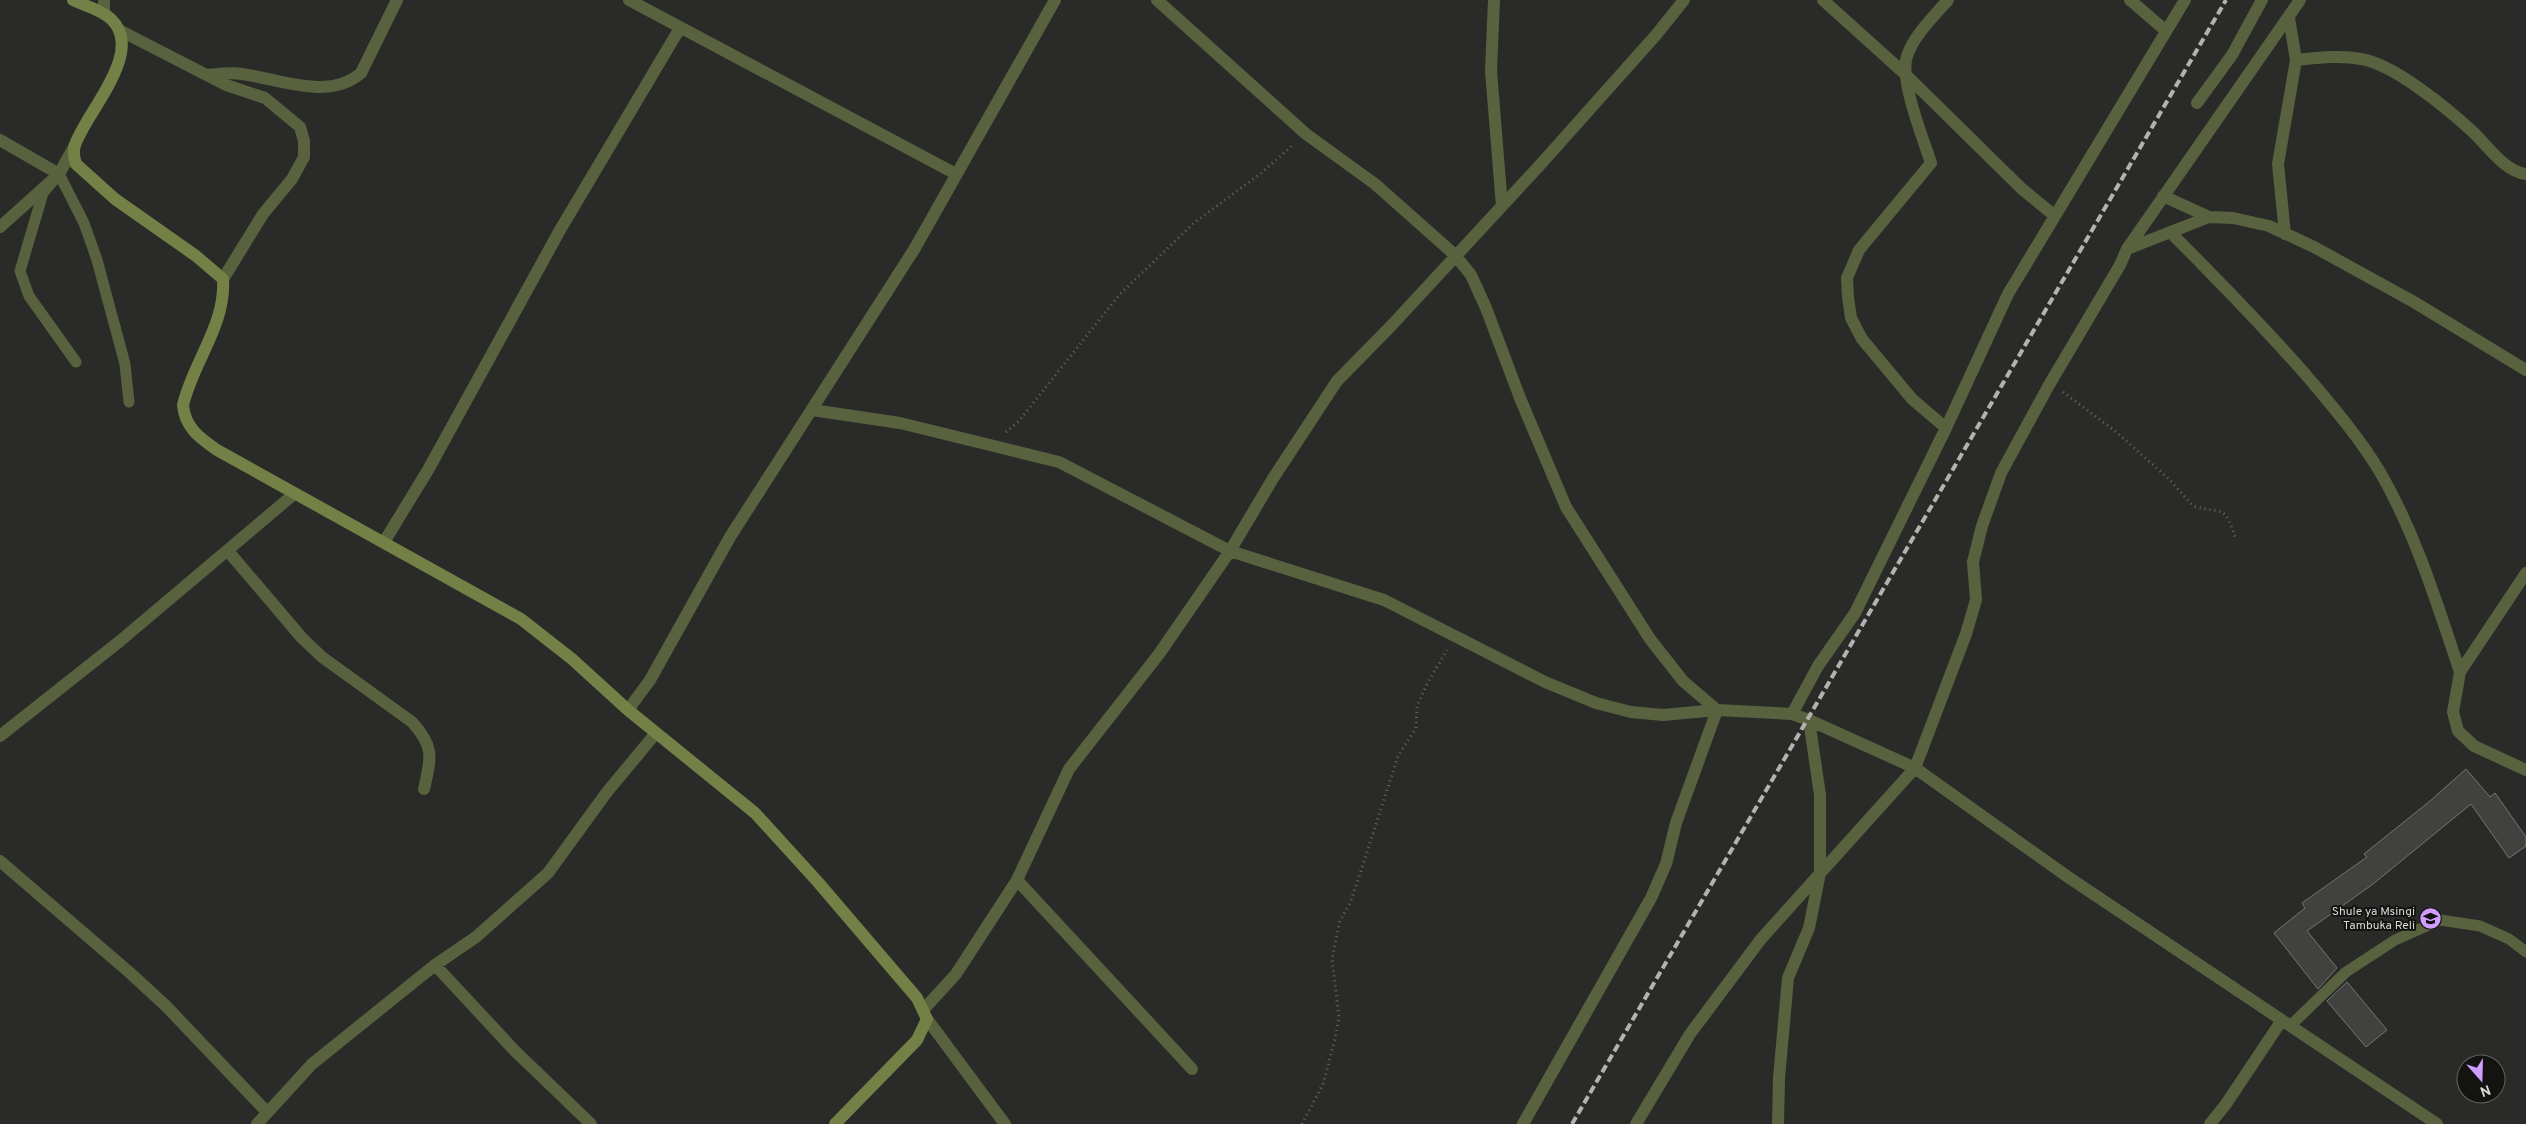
<svg xmlns="http://www.w3.org/2000/svg" width="2526" height="1124" viewBox="0 0 2526 1124" font-family="Overpass,sans-serif">
	<style>
		.building { fill: #41423f; stroke: #757673 }
		.lines { fill: none; stroke-linecap: round; stroke-linejoin: round }
		.path { stroke: #656664; stroke-width: 3; stroke-dasharray: 1 4; stroke-linecap: butt }
		.lane { stroke: #59623e; stroke-width: 11 }
		.street { stroke: #59623e; stroke-width: 12 }
		.secondary { stroke: #738146; stroke-width: 12 }
		.rail { stroke: #b2b3b1; stroke-width: 4; stroke-dasharray: 8 4; stroke-linecap: butt }
		.labels { text-anchor: middle; stroke-width: 4; stroke-linejoin: round; paint-order: stroke }
		.poi-label { font-size: 12px; fill: #d9dad8; stroke: #131312; text-anchor: end }
	</style>
	<rect width="100%" height="100%" fill="#2a2b28"/>
	<path class="building" d="M2466,769L2490,797L2495,793L2526,837V846L2509,858L2471,804L2373,884L2307,931L2337,968L2318,989L2274,933L2305,908L2302,903L2367,857L2364,854L2430,801Z
		M2347,982L2387,1030L2366,1047L2327,1001Z"/>
	<g class="lines">
		<path class="path" d="M2063,392L2115,431L2169,479L2193,506C2225,515 2224,503 2236,540
			M1006,432L1019,421L1119,295L1195,222L1259,175L1293,145
			M1302,1124L1323,1084L1335,1039L1339,1018L1332,958L1340,921L1350,903L1360,874L1398,756L1416,728L1417,706L1428,682L1447,650"/>
		<path class="lane" d="M76,362L29,296L20,271L43,193L59,174L84,223L97,260L125,364L129,402
			M2290,1026L2346,972L2395,940L2440,920L2480,926L2509,939L2526,952"/>
		<path class="street" d="M104,0V14
			M629,0L956,174
			M1157,0L1306,134L1375,184L1455,255L1471,275L1486,308L1520,398L1566,507L1650,639L1683,681L1717,710L1676,823L1666,864L1651,898L1523,1124
			M1494,0L1491,71L1502,206
			M1823,0L1904,73L2022,189L2055,216
			M2130,0L2165,30
			M119,30L226,85L265,98L300,127L304,141V157L292,179L263,214L223,279
			M2296,60C2317,58 2339,55 2361,59C2394,64 2448,109 2473,132C2487,145 2505,172 2526,174
			M207,75C218,74 231,72 242,74C279,79 329,101 361,73L397,0
			M2197,103L2232,55L2262,0
			M0,140L59,174
			M2163,196L2209,217L2233,218L2269,226L2314,247L2414,302L2526,370
			M0,227L59,174L75,145
			M2170,232C2217,279 2262,325 2306,375C2332,406 2359,437 2380,472C2416,534 2437,604 2460,672
			M2285,234L2278,164L2296,60L2289,18
			M2127,249L2209,217
			M812,410L900,423L1059,462L1230,551L1384,600L1545,682L1596,703L1631,712L1663,715L1717,710L1792,714L1809,720L1915,768L2068,877L2437,1124
			M1946,428L1912,399L1862,339L1851,318L1848,297L1847,278L1859,250L1931,163C1923,138 1899,79 1907,56C1914,35 1934,16 1948,0
			M384,542L428,470L560,230L680,28
			M228,551L302,638L322,657L412,722C435,747 431,758 424,789
			M2526,573L2460,672L2453,712L2458,731L2474,746L2526,770
			M628,710L650,680L730,537L915,248L1055,0
			M1792,714L1818,666L1855,613L1946,428L2008,294L2185,0
			M0,736L120,641L294,494
			M0,861L129,972L165,1005L266,1111
			M1017,880L1192,1069
			M435,965L515,1051L591,1124
			M924,1009L956,974L1017,880L1069,769L1159,654L1230,551L1272,480L1337,381L1391,326L1540,165L1656,35L1684,0
			M927,1019L1005,1124
			M257,1124L312,1064L435,965L476,937L548,873L607,792L656,733
			M1636,1124L1690,1034L1761,939L1915,768L1966,634L1976,600L1973,562L1982,526L2001,473L2049,385L2120,265L2127,249L2300,0
			M1778,1124L1779,1078L1788,978L1809,928L1820,873V795L1809,720
			M2210,1124L2226,1104L2282,1020"/>
		<path class="secondary" d="M73,0C85,6 102,10 111,19C146,52 86,112 75,145C73,151 74,158 76,164L115,199L196,256L223,279C226,325 193,362 183,405C185,428 200,438 217,450L521,619L572,659L628,710L755,813L817,881L917,998L927,1019L917,1040L835,1124"/>
		<path class="rail" d="M1572,1124L2226,0"/>
	</g>
	<defs>
		<symbol id="school-disc" viewBox="-11 -11 22 22"><circle r="9.5" fill="#d19dfe" stroke="#131312"/><path d="M0-5L7-2L0 1L-7-2ZM-4 1L0 2.5L4 1V4Q0 6-4 4Z" fill="#111"/></symbol>
	</defs>
	<g fill-rule="evenodd">
		<use href="#school-disc" x="2418" y="906" width="25" height="25"/>
	</g>
	<g class="labels">
		<g class="poi-label">
			<text x="2415" y="915">Shule ya Msingi<tspan x="2415" dy="14">Tambuka Reli</tspan></text>
		</g>
	</g>
	<g transform="translate(2481 1079) rotate(160)"><circle r="24" fill="#131312" stroke="#626361"/>
	<path d="M0-4L9 19L0 12L-9 19Z" fill="#d19dfe"/>
	<text y="-8" font-size="14" font-weight="bold" text-anchor="middle" fill="#d9dad8">N</text>
	</g>
</svg>
